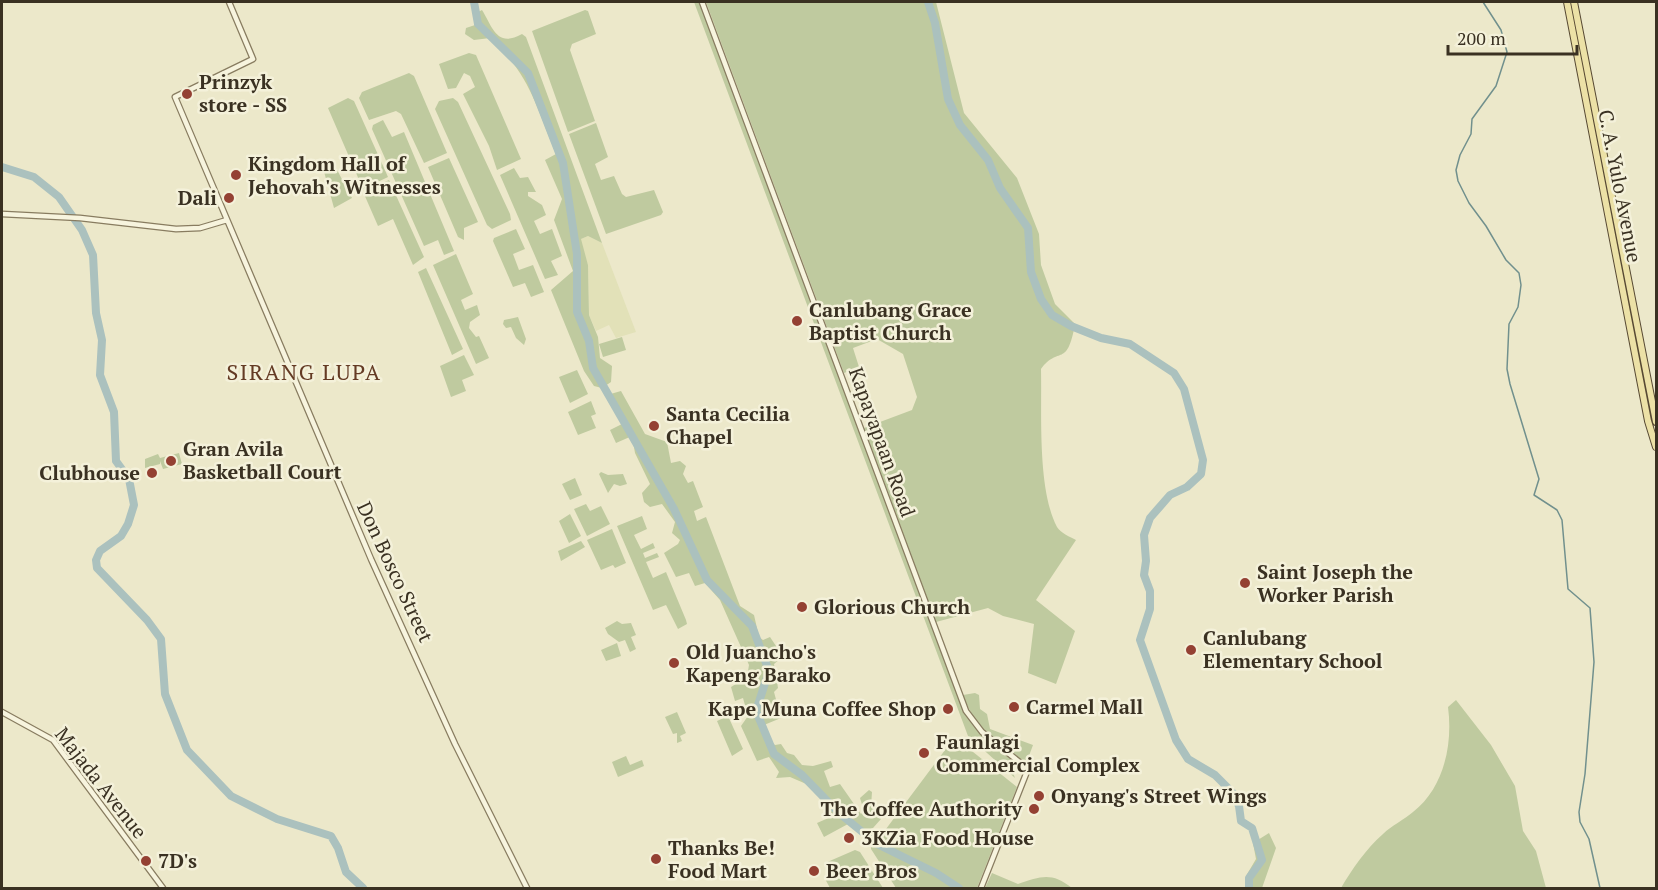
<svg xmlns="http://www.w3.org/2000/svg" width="1658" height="890" viewBox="0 0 1658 890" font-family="'PT Serif',serif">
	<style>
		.farmland { fill: #e2e1b8 }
		.green { fill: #bfca9f }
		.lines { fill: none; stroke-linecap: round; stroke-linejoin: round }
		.stream { stroke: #71908d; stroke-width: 1.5 }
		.river { stroke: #abc1be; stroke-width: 8 }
		.minor-casing { stroke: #887c60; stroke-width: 7 }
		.major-casing { stroke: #574933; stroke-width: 8 }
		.minor { stroke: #f7f4de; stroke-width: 4.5 }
		.major { stroke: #ece1a6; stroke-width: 6 }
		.poi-dot { fill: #944133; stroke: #f4f1da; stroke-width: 2 }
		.labels { text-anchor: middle; stroke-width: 5; stroke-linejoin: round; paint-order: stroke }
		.poi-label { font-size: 20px; font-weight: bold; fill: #3a3122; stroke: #f4f1da; text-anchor: start }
		.street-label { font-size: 20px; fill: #3a3122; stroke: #f4f1da }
		.quarter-label { font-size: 22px; letter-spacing: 1.5px; fill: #643b24; stroke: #f4f1da }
	</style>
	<rect width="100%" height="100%" fill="#ece8ca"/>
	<path class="farmland" d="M588,236L602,243L636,332L616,338L609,325L596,331L589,315L588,265L581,244V239Z"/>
	<path class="green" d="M694,2H699L964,711L980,734L1017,764L1013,773L1015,778L968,736Z
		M706,2H936L964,113L1017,178L1039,234L1041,265L1055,304L1075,324C1067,369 1059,345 1041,369C1042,412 1037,489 1057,527C1061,533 1070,537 1076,540L1036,600L1075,631L1056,684L1028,673L1034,624L1003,616L988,608L936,622L864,428L912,410L917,397L903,354L877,339L853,348L859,367L844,373Z
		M482,10C493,28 497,48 522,34L526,37L602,243L588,236L581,239L588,265L589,315L598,337L600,358L612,366L611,382L602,388L594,386L584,371L551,290L573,271L554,220L562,199L545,160L556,154C536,106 530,75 490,38L474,40L465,34L466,28L475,25L474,14Z
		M585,10L588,11L596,34L572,44L570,50L595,121L568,132L532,31Z
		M469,53L476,55L521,159L497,170L489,146L463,94L475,87L470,76L464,73L456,88L448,89L439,64Z
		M409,73L414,76L447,153L424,163L401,114L396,111L369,120L359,98L362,92Z
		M348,98L354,101L388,177L363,189L328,108Z
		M453,98L458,102L510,214L511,220L492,229L487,225L435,109L439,101Z
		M383,120L392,137L404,132L454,251L444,255L438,240L424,246L372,129L373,125Z
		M596,123L608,157L595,164L601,180L614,176L622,194L626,197L654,190L663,212L661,215L606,234L569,134Z
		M449,158L478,222L464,228V240L458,237L428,167Z
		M325,166L336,168L352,198L334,208L323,168Z
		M514,168L520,178L528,177L536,192H528V196L542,205L546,215L534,221L540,234L552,229L562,256L551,261L558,275L545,279L500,175Z
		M389,180L424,257L413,265L393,219L378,226L364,194L367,190Z
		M516,229L525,249L513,254L519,270L533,265L544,292L531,297L525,283L513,287L493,241L494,238Z
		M456,254L473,294L461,300L465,310L477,305L480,315L470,322L469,328L476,337L479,336L489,358L476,364L433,265Z
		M426,268L463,349L452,355L418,272Z
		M518,317L526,339L524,345L516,338L511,327L506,328L503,324L504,320Z
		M622,337L626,350L603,357L599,344Z
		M464,355L474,375L462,380L466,391L451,397L440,366Z
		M577,370L588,394L570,403L559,377Z
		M621,391L645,434L667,442L671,463L680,461L686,466L683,474L688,483L693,481L703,507L694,511L697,521L706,517L740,606L754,615L759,637L763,640L770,637L778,649L780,659L774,664L778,688L774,692L781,718L764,725L769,740L775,745L781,744L787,753L794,755L802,765L813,766L831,761L833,767L824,771L830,787L840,784L861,814L864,811L860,798L869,790L872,792L871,806L881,819L873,828L863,832L848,824L824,837L817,823L833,816L811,786L790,777L776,778L779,772L769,757L757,761L741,726L748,716L743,698L735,701L731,687L747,677L749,665L720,600L705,583L695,586L689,573L676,577L664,553L678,544L680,540L672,533L675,522L662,504L650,507L644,502L642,493L650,484L635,453L632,436L616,443L610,430L622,424L607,395Z
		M591,401L596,414L591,416L596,428L578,435L568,412Z
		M179,453L182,464L163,469L160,461V464L145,468V459L158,454L160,458Z
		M601,472L608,475L623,474L627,484L620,486L614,484L608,493L599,474Z
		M575,478L582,495L570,500L562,484Z
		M586,504L590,511L601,506L610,524L587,536L574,509Z
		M570,514L581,536L569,543L559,521Z
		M642,516L647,529L634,535L641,549L653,543L655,548L643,553L645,558L657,553L659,557L646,562L653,578L666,572L686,620L687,624L678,629L666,605L653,610L617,526Z
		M612,529L626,563L615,568L613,565L601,570L587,540Z
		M581,541L585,547L561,561L558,551Z
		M617,621L622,624L631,623L636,635L631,637L636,649L630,652L625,640L619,642L608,634L605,628Z
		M617,643L621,656L606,661L601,650Z
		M975,693L979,695L980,709L987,714L990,729L1033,745L1026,764C998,749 973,724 963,695Z
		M1456,700L1491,745L1515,786L1523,831L1536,851L1546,888H1341C1352,869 1366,849 1383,834C1392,825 1404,820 1413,812C1444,788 1453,744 1448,707Z
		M677,712L686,733L680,736L682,741L677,743V733L673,734L665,717Z
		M728,716L743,749L732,756L717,721Z
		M958,740L1017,787L977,888H896L871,849V842L886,829L951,742Z
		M626,756L630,765L642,760L644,766L618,777L612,762Z
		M1269,833L1276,848L1262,888H1246V876L1256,859L1253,843Z
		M855,850L860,852L883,888H830L824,877L830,874L825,863Z
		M992,873L1018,884C1041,876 1052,872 1072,888H985Z"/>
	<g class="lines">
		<path class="stream" d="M1483,2L1501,30L1507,52L1496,86L1472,119L1471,134L1460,155L1456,170L1458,181L1469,203L1486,226L1506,260L1519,273L1521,285L1518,307L1509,324L1507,369L1510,384L1539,479L1534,495L1557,510L1562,520L1568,589L1590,608L1594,662L1585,774L1579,812L1580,822L1589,839L1600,888"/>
		<path class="river" d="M474,2L478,24L528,73L563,163L577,254V312L589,341L593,368L674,509L707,580L752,626L769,671L756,711L774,754L802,775L839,813L877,844L936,873L959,888
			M928,2L935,23L948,99L960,125L988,160L1000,188L1028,228L1031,272L1041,299L1052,315L1071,326L1101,338L1130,344L1174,373L1184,389L1203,460L1201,474L1187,487L1170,495L1150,518L1144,535L1146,561L1144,575L1150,591V609L1140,640L1176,740L1188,759L1215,775L1233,793L1239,806L1241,821L1252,828L1262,860L1249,878V888
			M2,167L34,177L59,197L82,230L93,255L96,313L102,340L100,375L114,412L116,461L129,479L134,505L128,524L121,536L100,551L96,560L97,568L147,620L161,639L165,694L187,750L231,796L277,819L331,836L338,848L346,872L363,888"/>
		<defs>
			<path id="minor" d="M229,2L253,59L175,97L371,559L455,744L527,888
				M702,2L966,711L982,732L1028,769L981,888
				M2,214L80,218L176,229L200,228L227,220
				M2,712L53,740L163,888"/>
			<path id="major" d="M1567,2L1648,421L1656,447
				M1574,2L1656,422"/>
		</defs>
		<use href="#minor" class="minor-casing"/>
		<use href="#major" class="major-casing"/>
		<use href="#minor" class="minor"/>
		<use href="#major" class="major"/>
	</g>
	<g class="poi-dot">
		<circle cx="187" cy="94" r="6"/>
		<circle cx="236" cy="175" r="6"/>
		<circle cx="229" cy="198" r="6"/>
		<circle cx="797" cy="321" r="6"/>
		<circle cx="654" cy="426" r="6"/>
		<circle cx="171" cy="461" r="6"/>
		<circle cx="152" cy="473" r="6"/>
		<circle cx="1245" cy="583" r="6"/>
		<circle cx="802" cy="607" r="6"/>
		<circle cx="1191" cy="650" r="6"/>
		<circle cx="674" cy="663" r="6"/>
		<circle cx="1014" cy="707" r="6"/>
		<circle cx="948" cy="709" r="6"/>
		<circle cx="924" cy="753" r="6"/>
		<circle cx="1039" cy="796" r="6"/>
		<circle cx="1034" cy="809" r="6"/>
		<circle cx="849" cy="838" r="6"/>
		<circle cx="656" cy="859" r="6"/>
		<circle cx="146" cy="861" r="6"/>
		<circle cx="814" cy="871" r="6"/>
	</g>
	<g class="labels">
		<g class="poi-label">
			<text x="199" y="89">Prinzyk<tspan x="199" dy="23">store - SS</tspan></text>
			<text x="248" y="171">Kingdom Hall of<tspan x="248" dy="23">Jehovah's Witnesses</tspan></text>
			<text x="217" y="205" text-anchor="end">Dali</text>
			<text x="809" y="317">Canlubang Grace<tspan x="809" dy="23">Baptist Church</tspan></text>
			<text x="666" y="421">Santa Cecilia<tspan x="666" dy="23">Chapel</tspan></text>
			<text x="183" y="456">Gran Avila<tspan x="183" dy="23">Basketball Court</tspan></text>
			<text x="140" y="480" text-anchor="end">Clubhouse</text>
			<text x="1257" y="579">Saint Joseph the<tspan x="1257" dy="23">Worker Parish</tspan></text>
			<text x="814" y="614">Glorious Church</text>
			<text x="1203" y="645">Canlubang<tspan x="1203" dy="23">Elementary School</tspan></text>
			<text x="686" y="659">Old Juancho's<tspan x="686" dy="23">Kapeng Barako</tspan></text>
			<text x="1026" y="714">Carmel Mall</text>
			<text x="936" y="716" text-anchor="end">Kape Muna Coffee Shop</text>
			<text x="936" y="749">Faunlagi<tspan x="936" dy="23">Commercial Complex</tspan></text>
			<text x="1051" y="803">Onyang's Street Wings</text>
			<text x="1022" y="816" text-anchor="end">The Coffee Authority</text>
			<text x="861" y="845">3KZia Food House</text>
			<text x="668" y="855">Thanks Be!<tspan x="668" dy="23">Food Mart</tspan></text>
			<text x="158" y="868">7D's</text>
			<text x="826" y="878">Beer Bros</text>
		</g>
		<g class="street-label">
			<text transform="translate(1620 186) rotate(79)" y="7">C. A. Yulo Avenue</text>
			<text transform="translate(882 442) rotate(70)" y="7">Kapayapaan Road</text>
			<text transform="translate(395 572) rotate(65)" y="7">Don Bosco Street</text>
			<text transform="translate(101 783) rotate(52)" y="7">Majada Avenue</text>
		</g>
		<g class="quarter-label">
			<text x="304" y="380">SIRANG LUPA</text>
		</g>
	</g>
	<rect width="1658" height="890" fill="none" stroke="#3a3122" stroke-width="6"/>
	<path d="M1448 45v9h129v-9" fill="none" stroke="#3a3122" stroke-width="3"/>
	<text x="1457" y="45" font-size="18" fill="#3a3122" stroke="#f4f1da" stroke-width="4.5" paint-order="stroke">200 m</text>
</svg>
